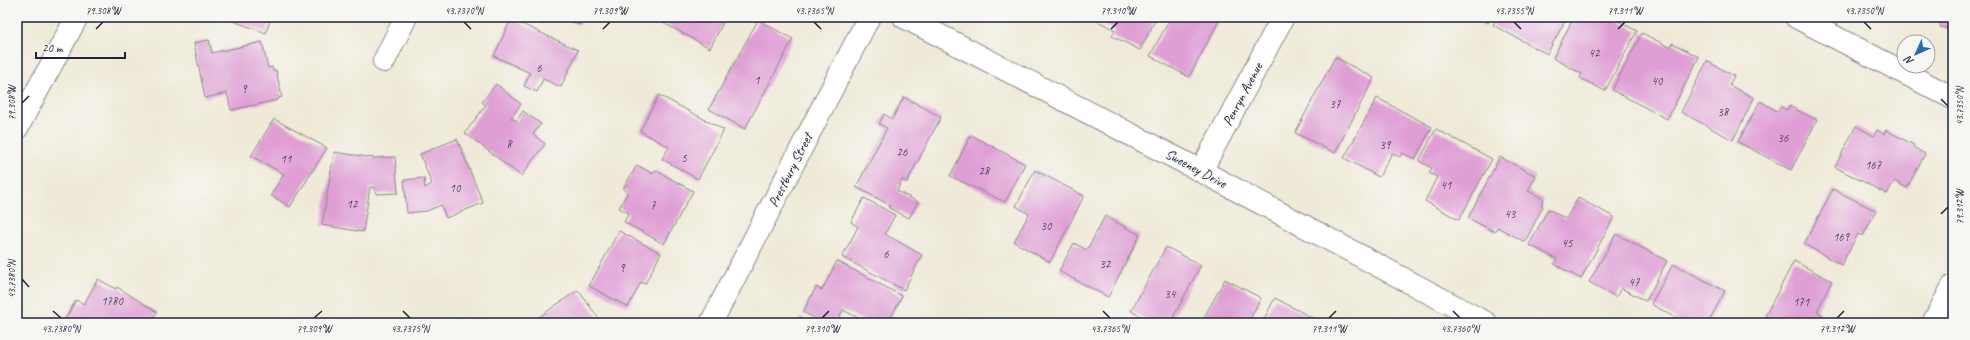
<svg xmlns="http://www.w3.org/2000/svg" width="1970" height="340" viewBox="0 0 1970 340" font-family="Caveat,sans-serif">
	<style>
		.building { fill: #df9fd5 }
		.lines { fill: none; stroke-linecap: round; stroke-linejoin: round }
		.minor-casing { stroke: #888689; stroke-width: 24 }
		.major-casing { stroke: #888689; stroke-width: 24 }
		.minor { stroke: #fff; stroke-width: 22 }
		.major { stroke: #fff; stroke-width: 22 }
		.ticks { fill: none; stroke: #22223b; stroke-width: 1.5 }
		.labels { text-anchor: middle; stroke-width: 3; stroke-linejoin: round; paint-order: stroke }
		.number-label { font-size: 12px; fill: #514162 }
		.street-label { font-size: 14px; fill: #22223b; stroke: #f6f6f2 }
		.neatline { fill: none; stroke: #22223b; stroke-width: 1.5 }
		.ticks-label { font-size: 10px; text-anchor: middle; fill: #22223b }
	</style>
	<rect width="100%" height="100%" fill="#f6f6f2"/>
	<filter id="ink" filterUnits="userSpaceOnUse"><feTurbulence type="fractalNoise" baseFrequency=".025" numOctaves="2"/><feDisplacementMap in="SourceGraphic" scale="8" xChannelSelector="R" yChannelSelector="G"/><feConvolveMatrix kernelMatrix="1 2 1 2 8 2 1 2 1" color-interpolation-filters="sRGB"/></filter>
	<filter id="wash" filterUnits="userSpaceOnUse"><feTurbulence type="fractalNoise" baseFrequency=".012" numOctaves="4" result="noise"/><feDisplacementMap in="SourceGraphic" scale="16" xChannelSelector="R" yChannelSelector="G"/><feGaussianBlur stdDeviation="0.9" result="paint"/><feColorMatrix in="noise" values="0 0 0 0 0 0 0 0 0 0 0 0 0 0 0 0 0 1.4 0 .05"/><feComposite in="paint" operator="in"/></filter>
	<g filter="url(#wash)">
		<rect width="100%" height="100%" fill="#efead7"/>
		<g id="blocks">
			<path class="building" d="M222,17H271L266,33Z
				M528,17H547L544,24Z
				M561,17H583L579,25Z
				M652,17H726L710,48Z
				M1090,17H1157L1140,50L1112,36L1115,30Z
				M1171,17H1221L1189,77L1150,56Z
				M1476,17H1491L1488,23Z
				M1497,17H1567L1547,54L1493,25Z
				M1574,17H1611L1637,31L1605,91L1580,78L1582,74L1553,58Z
				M1935,17H1953V30L1940,27L1941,23L1934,21Z
				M511,19L578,50L561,87L543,79L537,92L524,86L530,73L494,56Z
				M758,20L793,39L745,129L709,109Z
				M1642,33L1669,47L1672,43L1699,57L1667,119L1612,90Z
				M209,40L212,53L262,42L268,68L272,67L273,71L276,70L282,97L278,98V100L231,110L227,93L205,98L194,43Z
				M1335,57L1374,78L1335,153L1295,133Z
				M1707,61L1734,76L1729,85L1754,98L1733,140L1681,112Z
				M496,84L521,104L511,118L516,121L523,111L541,124L533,134L545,144L521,176L465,133L486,105L482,102Z
				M659,95L724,130L698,179L662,159L669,147L640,131Z
				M904,97L941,117L907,182L902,180L897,191L918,202L909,218L889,208L890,205L856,187L887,128L879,124L884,114L892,119Z
				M1377,98L1432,127L1415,159L1402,153L1400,157L1392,153L1379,177L1344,158Z
				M1760,101L1778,112L1781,107L1787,110L1789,106L1817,120L1791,170L1738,142Z
				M274,119L327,148L290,207L271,195L284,174L251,156Z
				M1856,126L1874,136L1877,130L1884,134L1886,130L1914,145L1913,147L1925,154L1907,188L1894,181L1887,194L1835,167Z
				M1436,129L1492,159L1459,220L1425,201L1437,177L1429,173L1432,168L1419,161Z
				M971,135L1025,164L1005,202L950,176Z
				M457,139L483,203L446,218L441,205L427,211L407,213L404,180L424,178L425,188L432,184L420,154Z
				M334,152L374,158L395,157L398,193L376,194L375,188L370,187L363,232L322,225Z
				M1500,157L1536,176L1528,191L1544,199L1541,205L1543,206L1525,242L1497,227L1495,232L1468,218Z
				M637,165L653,174L655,170L693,191L664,244L624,222L629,213L619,208L628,192L623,189Z
				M1035,170L1084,196L1050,262L1014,242L1029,214L1016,206Z
				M1833,189L1876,211L1863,236L1858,234L1841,265L1804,244Z
				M864,198L895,215L885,234L922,255L904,290L842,257L858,227L851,222Z
				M1578,198L1614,217L1581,279L1554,264L1557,259L1529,245L1548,209L1566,219Z
				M1105,216L1140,235L1108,297L1059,271L1074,243L1087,250Z
				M619,231L661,253L645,284L641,282L628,307L589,286Z
				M1616,234L1667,261L1646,301L1621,288L1616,297L1589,282Z
				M1166,247L1201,265L1170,323H1152L1131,311Z
				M837,261L902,296L888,323H868L843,310L836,323H823L803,312L816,287L822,290Z
				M1794,261L1832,281L1817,311L1822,314L1817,323H1777L1765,316Z
				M1673,264L1725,291L1708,323H1673L1676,318L1651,304Z
				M98,279L116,289L117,287L157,312L151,323H63L76,300L84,304Z
				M1225,279L1261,298L1248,323H1201Z
				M578,290L602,323H531L549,310Z
				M1275,298L1322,323H1262Z
				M800,317L810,323H797Z"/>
		</g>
	</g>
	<g filter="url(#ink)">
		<use href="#blocks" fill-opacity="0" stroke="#888689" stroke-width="1"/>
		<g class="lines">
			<defs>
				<path id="minor" d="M904,17L1201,171L1486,323
					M1796,17L1953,98
					M384,61L406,17
					M1201,171L1283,17
					M711,323L869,17
					M1933,323L1953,286"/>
				<path id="major" d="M17,128L77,17"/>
			</defs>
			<use href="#minor" class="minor-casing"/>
			<use href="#major" class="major-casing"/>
			<use href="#minor" class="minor"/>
			<use href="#major" class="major"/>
		</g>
	</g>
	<path class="ticks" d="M464,22L471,29M814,22L821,29M1514,22L1521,29M1864,22L1871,29M96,29L103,22M603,29L610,22M1111,29L1118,22M1618,29L1625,22M1941,99L1948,106M22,103L29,96M1941,214L1948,207M22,279L29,287M53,311L61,318M403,311L410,318M1103,311L1110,318M1453,311L1460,318M314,318L322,311M822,318L829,311M1329,318L1336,311M1837,318L1844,311"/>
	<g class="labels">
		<g class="number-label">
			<text x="1594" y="57">42</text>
			<text x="539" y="72">6</text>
			<text x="757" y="84">1</text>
			<text x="1657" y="85">40</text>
			<text x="244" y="93">9</text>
			<text x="1335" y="108">37</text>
			<text x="1723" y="116">38</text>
			<text x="1783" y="142">36</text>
			<text x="509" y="148">8</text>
			<text x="1385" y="149">39</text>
			<text x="902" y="156">26</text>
			<text x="684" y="162">5</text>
			<text x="286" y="163">11</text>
			<text x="1873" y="169">167</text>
			<text x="984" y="175">28</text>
			<text x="1446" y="189">41</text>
			<text x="455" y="192">10</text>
			<text x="352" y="208">12</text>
			<text x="653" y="209">7</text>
			<text x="1510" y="218">43</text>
			<text x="1046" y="230">30</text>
			<text x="1841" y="241">169</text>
			<text x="1567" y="247">45</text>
			<text x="886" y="258">6</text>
			<text x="1105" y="268">32</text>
			<text x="622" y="272">9</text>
			<text x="1634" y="286">47</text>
			<text x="1170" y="298">34</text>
			<text x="112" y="305">1780</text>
			<text x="1801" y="306">171</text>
		</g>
		<g class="street-label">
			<text transform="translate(1242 94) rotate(-62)" y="5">Penryn Avenue</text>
			<text transform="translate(1196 168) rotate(28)" y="5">Sweeney Drive</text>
			<text transform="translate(790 170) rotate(-63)" y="5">Prestbury Street</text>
		</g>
	</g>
	<rect width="1970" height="340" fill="none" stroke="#f6f6f2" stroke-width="44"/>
	<g transform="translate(1916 54) rotate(225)"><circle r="19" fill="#f6f6f2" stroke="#a1a1a9"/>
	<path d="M0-3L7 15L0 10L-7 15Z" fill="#1f6fb2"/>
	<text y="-6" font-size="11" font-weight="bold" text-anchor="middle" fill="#22223b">N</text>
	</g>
	<path d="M36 52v6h89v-6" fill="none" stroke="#22223b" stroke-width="2"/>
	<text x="42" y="52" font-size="12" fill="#22223b" stroke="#f6f6f2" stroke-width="3" paint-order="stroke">20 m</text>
	<rect x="22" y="22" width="1926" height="296" class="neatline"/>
	<g class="ticks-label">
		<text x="103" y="14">79.308°W</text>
		<text x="464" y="14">43.7370°N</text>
		<text x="610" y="14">79.309°W</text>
		<text x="814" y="14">43.7365°N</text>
		<text x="1118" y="14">79.310°W</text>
		<text x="1514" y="14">43.7355°N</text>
		<text x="1625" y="14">79.311°W</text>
		<text x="1864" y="14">43.7350°N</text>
		<text transform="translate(11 103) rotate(-90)" y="4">79.308°W</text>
		<text transform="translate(1959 106) rotate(-90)" y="4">43.7350°N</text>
		<text transform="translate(1959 207) rotate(-90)" y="4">79.312°W</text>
		<text transform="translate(11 279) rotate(-90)" y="4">43.7380°N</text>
		<text x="61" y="332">43.7380°N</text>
		<text x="314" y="332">79.309°W</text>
		<text x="410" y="332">43.7375°N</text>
		<text x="822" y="332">79.310°W</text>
		<text x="1110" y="332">43.7365°N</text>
		<text x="1329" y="332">79.311°W</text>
		<text x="1460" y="332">43.7360°N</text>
		<text x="1837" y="332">79.312°W</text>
	</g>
</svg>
